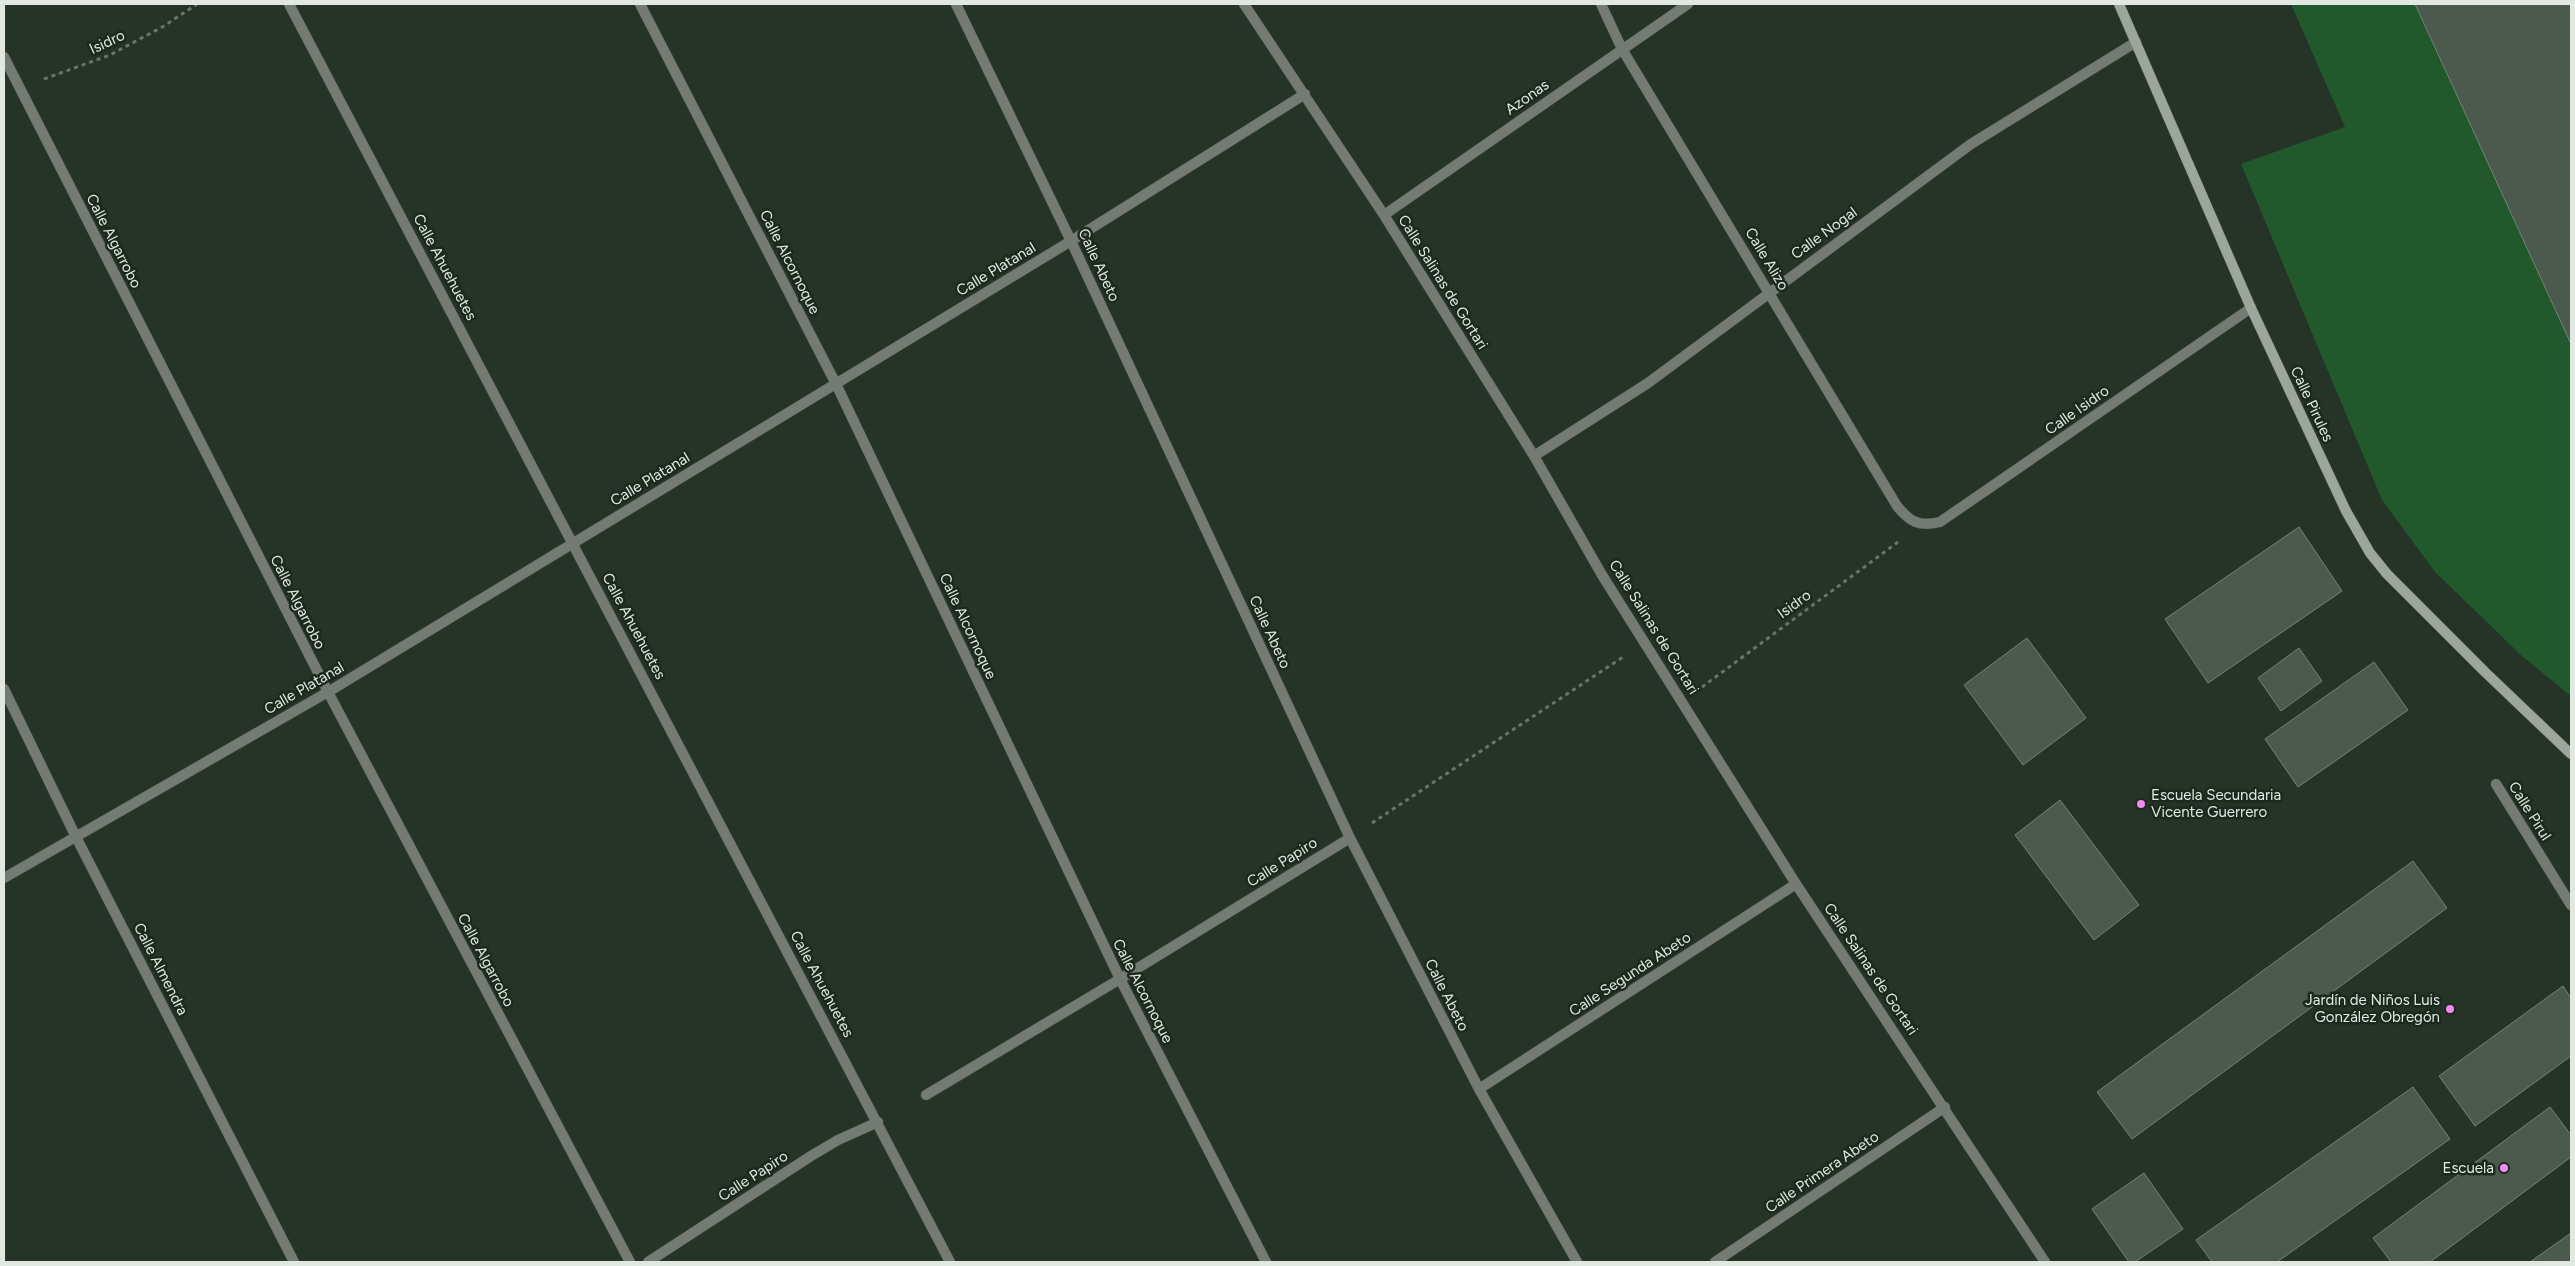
<svg xmlns="http://www.w3.org/2000/svg" width="2575" height="1266" viewBox="0 0 2575 1266" font-family="Figtree,sans-serif">
	<style>
		.green { fill: #21582c }
		.building { fill: #4c5a4d; stroke: #748376 }
		.lines { fill: none; stroke-linecap: round; stroke-linejoin: round }
		.street-casing { stroke: #445045; stroke-width: 11 }
		.secondary-casing { stroke: #445045; stroke-width: 11 }
		.path { stroke: #69746a; stroke-width: 3; stroke-dasharray: 4 4; stroke-linecap: butt }
		.street { stroke: #747b75; stroke-width: 10 }
		.secondary { stroke: #9ca69d; stroke-width: 10 }
		.poi-dot { fill: #f38af1; stroke: #1c291e; stroke-width: 2 }
		.labels { text-anchor: middle; stroke-width: 5; stroke-linejoin: round; paint-order: stroke }
		.street-label { font-size: 15px; fill: #e0e8e1; stroke: #1c291e }
		.poi-label { font-size: 15px; fill: #e0e8e1; stroke: #1c291e; text-anchor: end }
	</style>
	<rect width="100%" height="100%" fill="#263327"/>
	<path class="green" d="M2291,4H2415L2571,344V696L2523,657L2435,572L2382,500L2241,164L2345,127Z"/>
	<path class="building" d="M2415,4H2571V344Z
		M2299,527L2342,591L2208,683L2165,619Z
		M2027,638L2086,718L2023,765L1964,685Z
		M2299,648L2322,681L2281,711L2258,678Z
		M2374,662L2408,710L2298,787L2265,739Z
		M2060,800L2139,905L2094,940L2015,835Z
		M2413,861L2447,908L2132,1139L2097,1092Z
		M2563,986L2571,998V1056L2475,1126L2439,1076Z
		M2413,1087L2450,1139L2277,1262H2212L2196,1240Z
		M2550,1107L2571,1135V1157L2430,1262H2391L2373,1238Z
		M2144,1173L2183,1229L2135,1262H2129L2092,1209Z
		M2571,1233V1262H2530Z"/>
	<g class="lines">
		<defs>
			<path id="street" d="M289,4L950,1262
				M640,4L836,384L1120,979L1266,1262
				M956,4L1071,241L1350,838L1479,1089L1577,1262
				M1244,4L1384,215L1534,456L1602,575L1796,884L2045,1262
				M1601,4L1622,49L1897,506C1910,522 1919,527 1940,522L2251,308
				M4,57L328,692L630,1262
				M1384,215L1688,4
				M1534,456L1648,383L1971,144L2136,42
				M4,689L75,835L294,1262
				M2496,784L2571,905
				M4,878L328,692L1071,241L1305,94
				M1479,1089L1796,884
				M926,1095L1120,979L1350,838
				M648,1262L811,1156L838,1140L878,1122
				M1715,1262L1945,1107"/>
			<path id="secondary" d="M2119,4L2251,308L2346,511L2370,553L2387,574L2485,672L2571,754"/>
		</defs>
		<use href="#street" class="street-casing"/>
		<use href="#secondary" class="secondary-casing"/>
		<path class="path" d="M44,79L110,55L164,26L197,4
			M1702,687L1898,542
			M1372,823L1623,657"/>
		<use href="#street" class="street"/>
		<use href="#secondary" class="secondary"/>
	</g>
	<g class="poi-dot">
		<circle cx="2141" cy="804" r="5"/>
		<circle cx="2450" cy="1009" r="5"/>
		<circle cx="2504" cy="1168" r="5"/>
	</g>
	<g class="labels">
		<g class="street-label">
			<text transform="translate(107 42) rotate(-25)" y="5">Isidro</text>
			<text transform="translate(1527 97) rotate(-35)" y="5">Azonas</text>
			<text transform="translate(1824 233) rotate(-36)" y="5">Calle Nogal</text>
			<text transform="translate(114 241) rotate(63)" y="5">Calle Algarrobo</text>
			<text transform="translate(1767 259) rotate(59)" y="5">Calle Alizo</text>
			<text transform="translate(790 262) rotate(63)" y="5">Calle Alcornoque</text>
			<text transform="translate(1099 265) rotate(65)" y="5">Calle Abeto</text>
			<text transform="translate(445 267) rotate(62)" y="5">Calle Ahuehuetes</text>
			<text transform="translate(996 269) rotate(-31)" y="5">Calle Platanal</text>
			<text transform="translate(1443 282) rotate(58)" y="5">Calle Salinas de Gortari</text>
			<text transform="translate(2312 404) rotate(65)" y="5">Calle Pirules</text>
			<text transform="translate(2077 410) rotate(-35)" y="5">Calle Isidro</text>
			<text transform="translate(650 479) rotate(-31)" y="5">Calle Platanal</text>
			<text transform="translate(298 602) rotate(63)" y="5">Calle Algarrobo</text>
			<text transform="translate(1794 604) rotate(-36)" y="5">Isidro</text>
			<text transform="translate(634 626) rotate(62)" y="5">Calle Ahuehuetes</text>
			<text transform="translate(968 626) rotate(65)" y="5">Calle Alcornoque</text>
			<text transform="translate(1654 627) rotate(58)" y="5">Calle Salinas de Gortari</text>
			<text transform="translate(1270 632) rotate(65)" y="5">Calle Abeto</text>
			<text transform="translate(304 688) rotate(-30)" y="5">Calle Platanal</text>
			<text transform="translate(2530 811) rotate(58)" y="5">Calle Pirul</text>
			<text transform="translate(1282 862) rotate(-32)" y="5">Calle Papiro</text>
			<text transform="translate(486 960) rotate(62)" y="5">Calle Algarrobo</text>
			<text transform="translate(161 969) rotate(63)" y="5">Calle Almendra</text>
			<text transform="translate(1871 969) rotate(56)" y="5">Calle Salinas de Gortari</text>
			<text transform="translate(1630 974) rotate(-33)" y="5">Calle Segunda Abeto</text>
			<text transform="translate(822 984) rotate(62)" y="5">Calle Ahuehuetes</text>
			<text transform="translate(1143 991) rotate(63)" y="5">Calle Alcornoque</text>
			<text transform="translate(1447 995) rotate(63)" y="5">Calle Abeto</text>
			<text transform="translate(1822 1172) rotate(-34)" y="5">Calle Primera Abeto</text>
			<text transform="translate(753 1176) rotate(-33)" y="5">Calle Papiro</text>
		</g>
		<g class="poi-label">
			<text x="2151" y="800" text-anchor="start">Escuela Secundaria<tspan x="2151" dy="17">Vicente Guerrero</tspan></text>
			<text x="2440" y="1005">Jardín de Niños Luis<tspan x="2440" dy="17">González Obregón</tspan></text>
			<text x="2494" y="1173">Escuela</text>
		</g>
	</g>
	<rect width="2575" height="1266" fill="none" stroke="#e0e8e1" stroke-width="10"/>
</svg>
